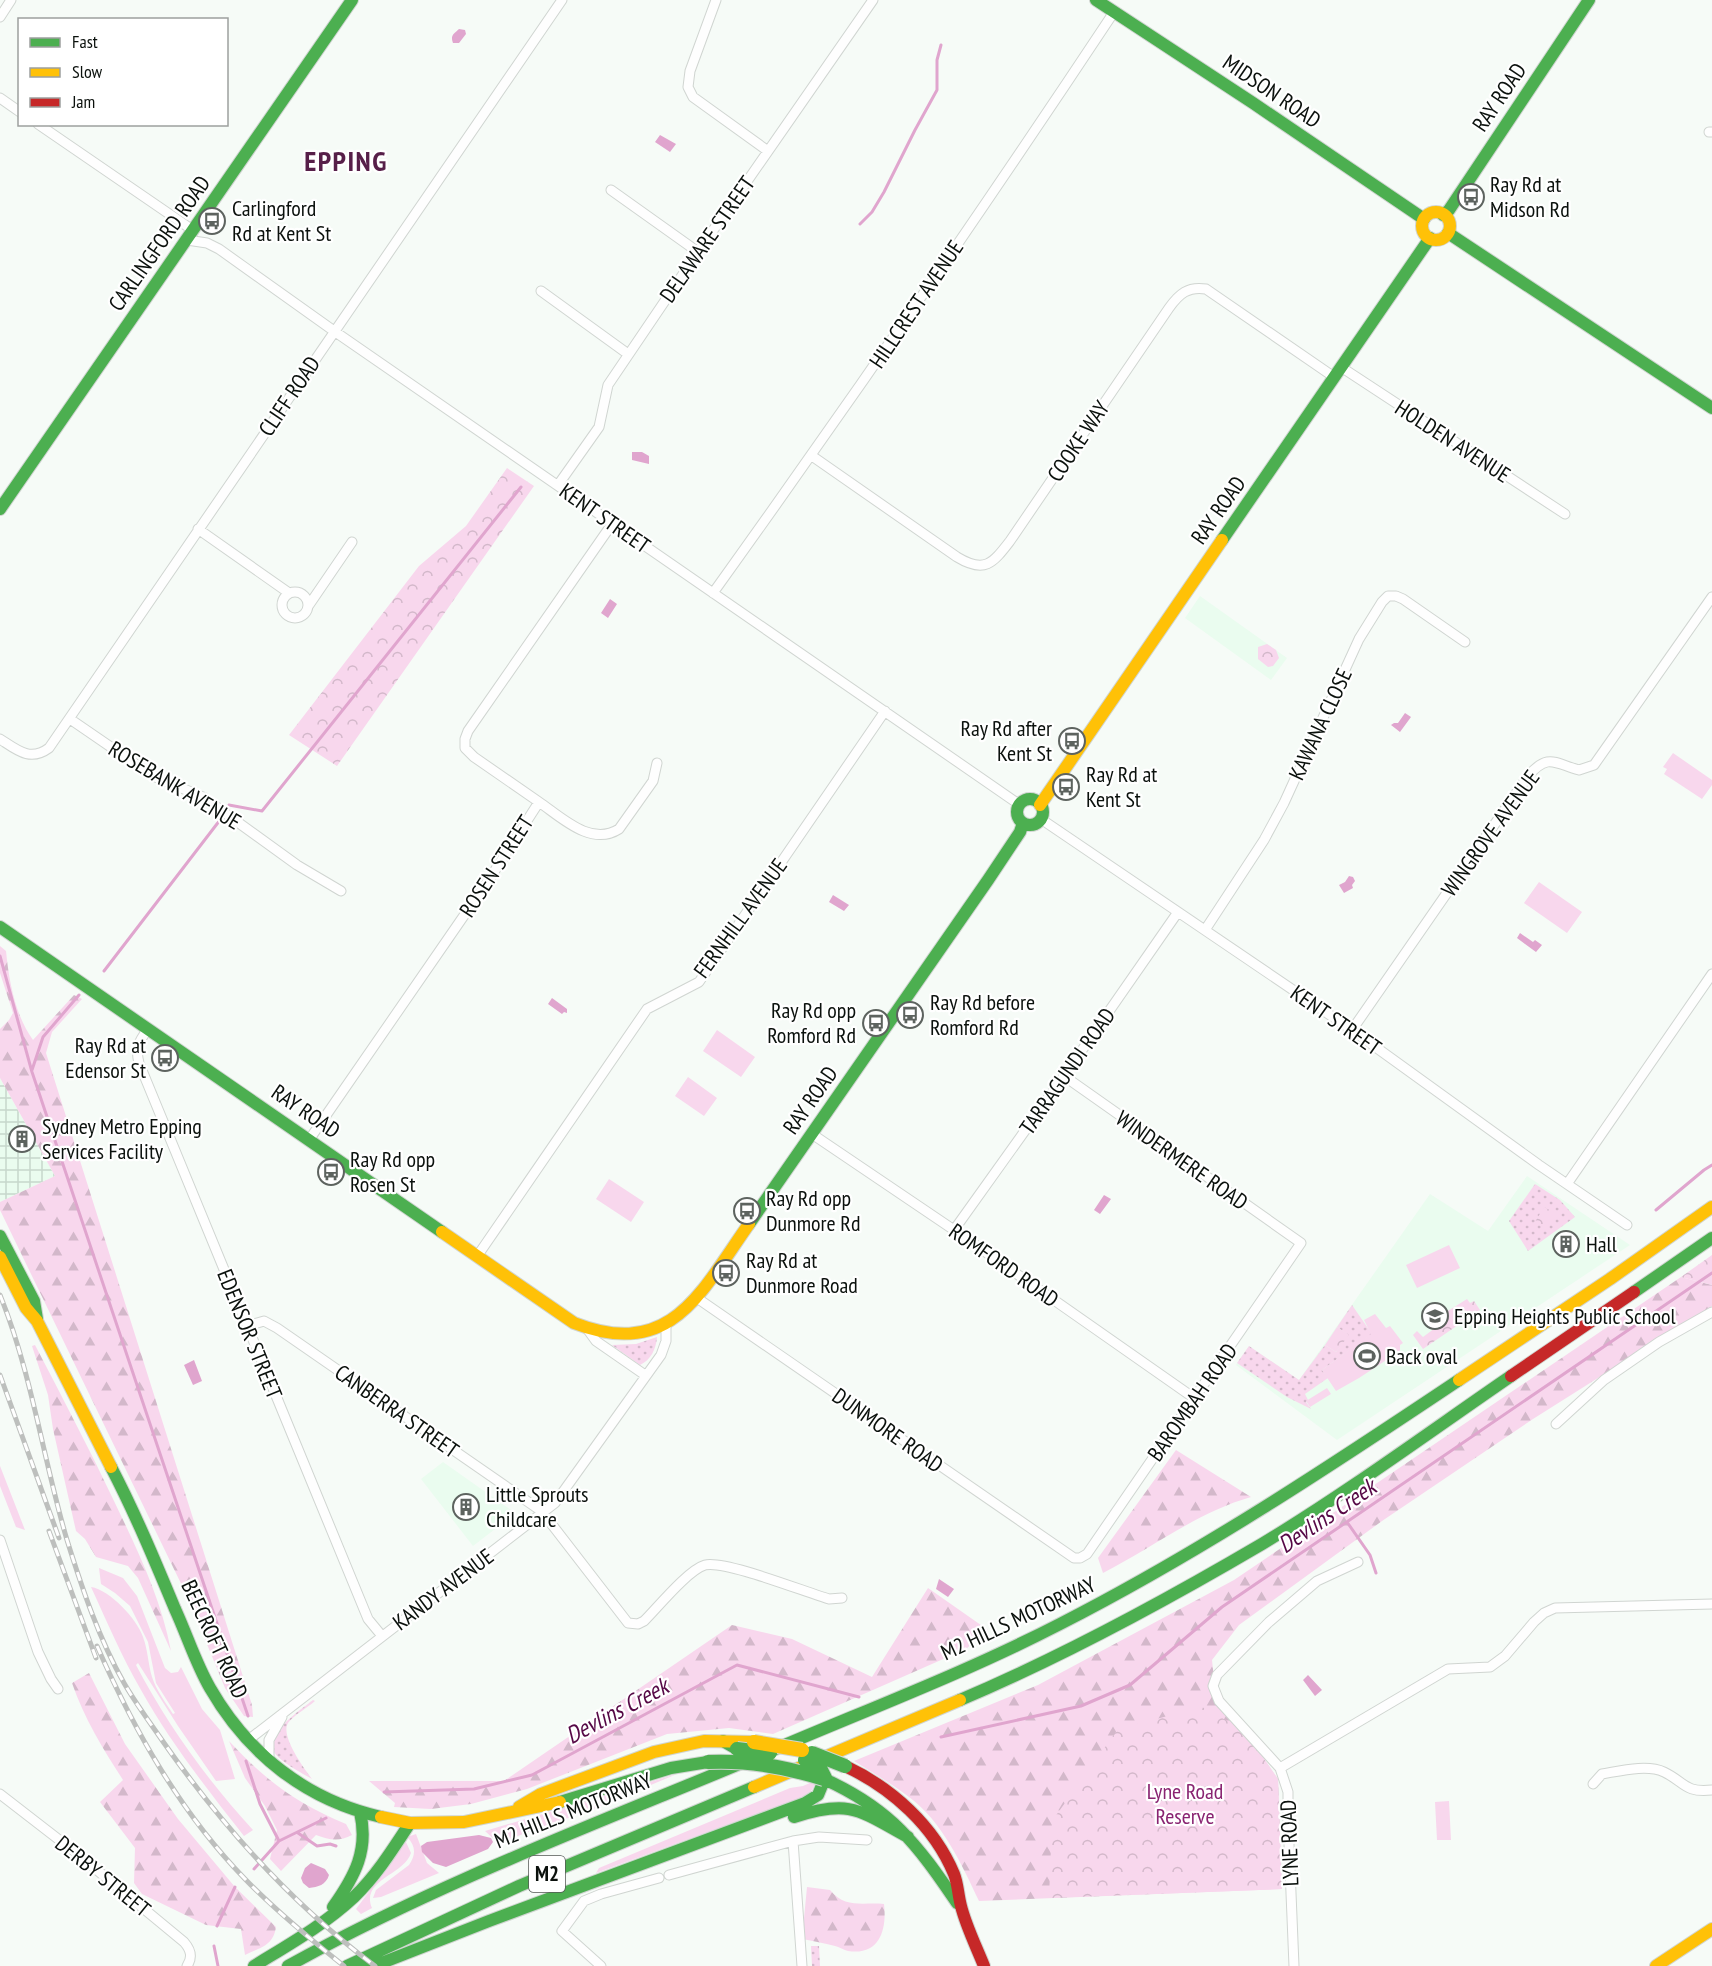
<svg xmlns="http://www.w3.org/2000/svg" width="1712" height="1966" viewBox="0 0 1712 1966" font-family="'PT Sans Narrow',sans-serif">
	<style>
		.built { fill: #eafcef }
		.industrial { fill: url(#industrial-grid) }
		.grass { fill: url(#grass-dots) }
		.forest { fill: url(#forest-firs) }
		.park { fill: url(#park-crowns) }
		.garden { fill: #f8d7ed }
		.water { fill: #e0a5ce }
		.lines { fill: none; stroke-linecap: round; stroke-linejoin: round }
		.stream { stroke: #e0a5ce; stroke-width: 3 }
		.street-casing { stroke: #d0d5d1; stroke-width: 11 }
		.fast-casing { stroke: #d0d5d1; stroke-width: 14 }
		.slow-casing { stroke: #d0d5d1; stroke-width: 14 }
		.jam-casing { stroke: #d0d5d1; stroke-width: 14 }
		.street { stroke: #fefefe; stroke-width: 9 }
		.fast { stroke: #4caf50; stroke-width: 12 }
		.slow { stroke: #ffc107; stroke-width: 12 }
		.jam { stroke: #c62828; stroke-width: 12 }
		.rail-casing { stroke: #bdbfbd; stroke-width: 5 }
		.rail { stroke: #fff; stroke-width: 3; stroke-dasharray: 9; stroke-linecap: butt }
		.fast-bridge-casing { stroke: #d0d5d1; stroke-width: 16; stroke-linecap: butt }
		.slow-bridge-casing { stroke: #d0d5d1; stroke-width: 16; stroke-linecap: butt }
		.fast-bridge { stroke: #4caf50; stroke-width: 14 }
		.slow-bridge { stroke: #ffc107; stroke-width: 14 }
		.labels { text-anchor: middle; stroke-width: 4.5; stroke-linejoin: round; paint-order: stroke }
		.shield { fill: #fff; stroke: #545856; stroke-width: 1.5 }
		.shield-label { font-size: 21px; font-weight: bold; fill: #0b110d }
		.street-label { font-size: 22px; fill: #0b110d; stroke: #fff }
		.poi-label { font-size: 22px; fill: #0b110d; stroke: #fff; text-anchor: start }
		.park-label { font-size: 22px; fill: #892472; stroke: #fff }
		.water-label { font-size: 24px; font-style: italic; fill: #560846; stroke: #fff }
		.district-label { font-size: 28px; font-weight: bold; letter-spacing: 1.5px; fill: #571f49; stroke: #fff }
	</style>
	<defs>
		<pattern id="industrial-grid" width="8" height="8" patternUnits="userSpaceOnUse" patternTransform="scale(1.5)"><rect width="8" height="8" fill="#eafcef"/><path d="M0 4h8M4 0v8" fill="none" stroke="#c7d7cc"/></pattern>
		<pattern id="grass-dots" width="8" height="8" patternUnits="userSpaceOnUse" patternTransform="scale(1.5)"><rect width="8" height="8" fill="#f8d7ed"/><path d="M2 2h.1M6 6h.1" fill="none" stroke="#d3b8ca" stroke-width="1.8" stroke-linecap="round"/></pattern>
		<pattern id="forest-firs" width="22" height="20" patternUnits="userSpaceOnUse" patternTransform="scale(1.5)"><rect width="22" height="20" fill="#f8d7ed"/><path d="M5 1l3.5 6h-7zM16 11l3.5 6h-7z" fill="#d3b8ca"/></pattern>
		<pattern id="park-crowns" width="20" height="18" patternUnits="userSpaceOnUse" patternTransform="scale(1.5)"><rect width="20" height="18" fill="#f8d7ed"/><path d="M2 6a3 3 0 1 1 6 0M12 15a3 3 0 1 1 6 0" fill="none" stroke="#d3b8ca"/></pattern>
	</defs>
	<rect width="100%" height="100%" fill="#f6fbf7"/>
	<path class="built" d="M1200,596L1287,658L1271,680L1185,618Z
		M1527,1176L1630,1245L1337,1440L1236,1365L1249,1346L1299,1380L1430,1194L1488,1231Z
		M443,1462L511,1510L512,1516L473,1546L421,1479Z"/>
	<path class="industrial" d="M0,1078L55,1176L0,1202Z"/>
	<path class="grass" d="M1535,1184L1560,1200L1575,1217L1528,1251L1509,1221Z
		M1352,1305L1372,1334L1322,1370L1328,1378L1305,1394L1308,1400L1306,1402L1311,1409L1287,1397L1237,1363L1249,1346L1299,1380L1325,1345L1336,1352L1348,1335L1337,1327Z
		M657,1337C656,1349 651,1360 640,1365L612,1345L636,1344Z
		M313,1700L315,1701C307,1708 294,1715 288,1723C280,1736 304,1768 312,1779C302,1773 280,1762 274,1752C263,1734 302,1709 313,1700Z
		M811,1946H819L820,1966H812Z"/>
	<path class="forest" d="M0,946L6,951C9,981 15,1015 33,1040L74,995L82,999L52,1032L46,1053L252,1705L253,1717L244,1716L225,1688L188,1598L0,1210V1202L55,1176L0,1078V1029L9,1020L13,1013L0,973Z
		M1681,1277L1712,1285V1306L1533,1419L1382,1521L1239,1625L1212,1660L1215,1688L1278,1779L1282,1889L979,1901C962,1865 942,1821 909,1797C892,1784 873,1773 854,1761L1038,1685L1234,1580Z
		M35,1345C62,1397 89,1448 114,1501C137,1549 161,1598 171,1651L138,1578L128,1566L96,1557L85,1539L76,1531L53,1429L48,1395L32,1346Z
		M1176,1450L1251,1497C1198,1512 1152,1548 1103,1573L1098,1558Z
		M928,1588L988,1630L966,1649L773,1734L729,1728L667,1734L527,1789L471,1804L431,1809L394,1807L395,1803L369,1781H504L732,1625L792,1639L872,1677Z
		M89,1673L125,1744L178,1819L235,1887L276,1927C273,1946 261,1947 245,1955L241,1929L206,1925L142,1894L134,1883L135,1848L100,1802L123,1780C103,1749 84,1718 72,1683Z
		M229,1741C266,1781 296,1803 346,1824L352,1835C339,1842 329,1840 316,1835L281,1871L270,1859L277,1830L265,1806L245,1778Z
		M807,1887L830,1890C845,1909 863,1902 884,1904C887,1929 880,1956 848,1951C844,1950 839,1947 835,1946C824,1943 813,1941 802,1939Z"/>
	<path class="park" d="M507,468L534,486L337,766L289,735L419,566L466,526Z
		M1267,644L1276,650L1279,658L1273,666L1268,667L1258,659V647Z
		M1544,1207L1557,1214L1547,1229L1535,1222Z
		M1712,1255V1285L1681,1277Z
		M1467,1299L1470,1303L1474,1301L1480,1310L1423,1349L1413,1335L1417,1331L1423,1337L1435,1328L1429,1319L1434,1315L1438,1320L1443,1317V1314Z
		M1337,1327L1349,1335L1336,1352L1325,1345Z
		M1202,1707L1244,1730L1278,1779L1282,1889L1049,1898L1052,1821L1118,1729Z"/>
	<path class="garden" d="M1673,753L1712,780V785L1702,799L1664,774L1667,769L1663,767Z
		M1539,882L1582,912L1567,933L1524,903Z
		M717,1030L755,1057L741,1077L703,1051Z
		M688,1077L717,1098L704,1116L675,1096Z
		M609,1179L644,1202L631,1222L596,1199Z
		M1449,1245L1460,1268L1417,1288L1406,1265Z
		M1375,1314L1386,1328L1390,1326L1403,1343L1400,1345V1351L1359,1378L1336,1391L1322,1370L1371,1334L1364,1320Z
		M1327,1388L1331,1394L1310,1407L1306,1401Z
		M0,1466L25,1530L16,1527L0,1486Z
		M99,1568L123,1578L137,1596L165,1668L171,1673L178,1672L181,1667L202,1709L220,1730L235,1779L216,1781L178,1726L138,1663L136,1665C167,1724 207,1780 253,1830L244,1836C207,1789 170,1742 141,1690C122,1657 107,1622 91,1587C110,1590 137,1619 143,1637C148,1650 148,1664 152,1677C156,1690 166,1703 173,1714L175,1713L156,1683L148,1642L130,1606L115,1593L101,1584Z
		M677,1774L596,1808L498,1843L485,1831Z
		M812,1782L815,1784L812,1790L803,1797L596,1873L599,1868L790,1788L803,1786Z
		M1449,1801L1451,1840H1437L1435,1802Z
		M416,1834L427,1863L439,1873L381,1897L373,1898L376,1890L409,1865C416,1855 416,1846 407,1837Z
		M406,1842L411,1853C404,1875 360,1880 372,1908L361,1914L356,1909Z"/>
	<path class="water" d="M459,29L465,30L466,34L459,43H453C450,35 454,34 459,29Z
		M660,135L676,144L670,152L655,142Z
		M632,452H642L649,456V464L632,460Z
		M610,599L617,604L608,618L601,613Z
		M1405,713L1411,717L1400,732L1391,725L1394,723H1398Z
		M1349,876L1353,877L1355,881L1352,885L1353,888L1344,893L1339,885L1345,882Z
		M833,895L849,905L844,911L829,902Z
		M1520,933L1533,942L1535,940L1542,945L1536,952L1517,938Z
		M552,998L567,1009V1013L564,1012L562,1014L548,1004Z
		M1104,1195L1111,1199L1100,1214L1094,1210Z
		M194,1360L202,1381L193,1385L184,1365Z
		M939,1579L954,1589L948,1597L936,1589Z
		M1308,1675L1322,1690L1315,1696L1303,1680Z
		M479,1835L491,1838L493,1842L488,1849L446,1867L433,1863L422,1852L421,1846L427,1842Z
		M311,1863L325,1869L329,1875C326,1885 318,1887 309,1888L303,1883L301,1878L305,1868Z"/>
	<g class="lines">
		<path class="stream" d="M860,224L872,212L884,192L915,130L937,90V60L941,45
			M229,805L262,811L521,487
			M0,956L32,1072L248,1716
			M104,971L220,820
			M32,1070L43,1037L79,995
			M1656,1210L1704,1170L1712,1165
			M1347,1522L1370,1555L1376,1573
			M941,1737L1081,1706L1130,1685L1222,1607L1712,1273
			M246,1761L260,1804L279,1841
			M384,1792L474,1789L532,1775L737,1665L859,1697
			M298,1833L317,1846L330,1844L336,1846
			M254,1869L279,1841L326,1818
			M217,1926L235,1887
			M214,1946L218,1966"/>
		<defs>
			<path id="street" d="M716,0L690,71L688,87L693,97L768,151
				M0,17L11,0
				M0,98L20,112
				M38,124L194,231
				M1709,132H1712
				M611,190L698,252
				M187,240L207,243L219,249L334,331L1020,805
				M541,291L628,354
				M1341,367L1565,514
				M812,456L957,557C985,574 993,563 1010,541L1169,308C1179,294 1188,286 1206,289L1334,377
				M558,485L599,427L608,385L698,252L873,0
				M198,529L289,593
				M282 605a13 13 0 1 1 26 0a13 13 0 1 1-26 0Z
				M713,593C850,402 984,208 1114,12
				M309,605L352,542
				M70,719L153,776L203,797L297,865L341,891
				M0,739C17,750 30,762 49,748L562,0
				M539,802C561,817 591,847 619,829L653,781L657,763
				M1041,819L1352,1030L1539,1165L1627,1225
				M1205,930L1264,840L1284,803L1359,639L1382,602L1388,596H1396L1403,599L1465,642
				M148,1029C139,1041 135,1048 139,1063L368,1619L382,1636
				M1352,1030L1528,776C1548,753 1554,763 1579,770L1594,765L1712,597
				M812,1134L954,1230L1194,1398
				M309,1140L492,875L539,802L474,757L465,748V739L468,731L612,524
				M1567,1184L1712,974
				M954,1230L1064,1076L1178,912
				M478,1255L647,1009L699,982L885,711
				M697,1298L1074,1558H1080L1087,1554L1301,1243L1064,1076
				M247,1326L264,1321L277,1328L537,1508L543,1513L628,1623L638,1624L644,1621C658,1607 688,1570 705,1565C725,1560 805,1592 829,1599L842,1598
				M588,1330L596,1341L645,1375
				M1556,1424L1604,1380L1659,1342L1712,1312
				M0,1540L38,1652L51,1679L58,1689
				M247,1741L555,1503L661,1355L666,1341V1324
				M269,1760V1740L282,1717
				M1280,1768L1448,1669L1490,1667L1505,1656L1534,1622L1544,1613L1555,1608L1712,1604
				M1593,1784L1602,1774C1620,1771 1647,1764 1664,1772C1685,1782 1684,1793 1712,1790
				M0,1794L80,1856L184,1942C191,1950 193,1957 187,1966
				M793,1841L802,1966
				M669,1875L793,1841L819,1837L867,1840
				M601,1966L562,1931L584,1901L601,1894L659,1878
				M1294,1966L1288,1820V1792L1280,1768L1219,1701L1213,1686L1217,1675L1269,1622L1317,1581L1358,1562"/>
			<path id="fast" d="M1096,0L1253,103L1424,219
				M1443,215L1449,210L1589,0
				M1448,233L1712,408
				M0,509L352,0
				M1222,540L1430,238
				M1017 812a13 13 0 1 1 26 0a13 13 0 1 1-26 0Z
				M0,927L442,1232
				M749,1224L988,880L1020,832L1023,823
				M0,1236L34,1301L37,1319
				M1634,1292L1712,1238
				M111,1467C135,1513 155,1561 175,1609C187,1635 196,1664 210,1688C248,1754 306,1800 381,1817
				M960,1700C1064,1656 1165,1601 1262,1544C1348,1492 1428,1433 1511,1376
				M723,1741L737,1749
				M773,1750C869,1709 967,1672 1060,1624C1199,1553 1329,1467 1459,1380
				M824,1779C891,1809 917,1844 957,1903
				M560,1802L671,1768L708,1762
				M794,1817C850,1799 859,1810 908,1837
				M333,1907C355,1876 369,1850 360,1812
				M362,1965L384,1962L489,1921L805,1803L818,1795L825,1778
				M254,1966C288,1945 324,1925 354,1897C376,1876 393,1849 410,1823
				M288,1966C436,1884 593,1825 749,1760
				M347,1966L519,1886L754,1787"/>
			<path id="slow" d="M1422 226a14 14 0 1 1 28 0a14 14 0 1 1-28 0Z
				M1040,805L1222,540
				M442,1232L574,1323C671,1361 701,1292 749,1224
				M0,1257L26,1308L37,1321L111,1467
				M1459,1380L1610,1279L1712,1207
				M754,1787L960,1700
				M519,1807L541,1794L654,1752L704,1741L754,1742
				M381,1817L410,1823L464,1822L560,1802
				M1656,1966L1712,1929"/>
			<path id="jam" d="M1511,1376L1634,1292
				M845,1766C892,1788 934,1826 954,1874C958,1884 958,1895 961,1906C966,1926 976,1946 984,1966"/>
		</defs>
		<use href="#street" class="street-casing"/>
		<use href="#fast" class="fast-casing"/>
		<use href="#slow" class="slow-casing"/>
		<use href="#jam" class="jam-casing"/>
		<use href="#street" class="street"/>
		<use href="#fast" class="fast"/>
		<use href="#slow" class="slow"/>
		<use href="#jam" class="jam"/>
		<defs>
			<path id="rail" d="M0,1295C32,1374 43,1459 67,1540C82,1588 99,1639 124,1683C136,1704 151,1724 164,1743C223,1827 293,1905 375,1966
				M0,1375L59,1538
				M49,1531L96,1658
				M97,1646C134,1730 180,1812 245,1879C275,1910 310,1939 344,1966"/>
		</defs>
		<use href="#rail" class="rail-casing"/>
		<use href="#rail" class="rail"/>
		<defs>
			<path id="fast-bridge" d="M737,1749L770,1753
				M812,1753L845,1766
				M805,1760L820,1768L825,1778
				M708,1762C748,1760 786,1767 824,1779"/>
			<path id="slow-bridge" d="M754,1742L802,1750"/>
		</defs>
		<use href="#fast-bridge" class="fast-bridge-casing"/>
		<use href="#slow-bridge" class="slow-bridge-casing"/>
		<use href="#fast-bridge" class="fast-bridge"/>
		<use href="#slow-bridge" class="slow-bridge"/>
	</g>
	<defs>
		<symbol id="bus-ring" viewBox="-11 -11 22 22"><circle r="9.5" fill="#fff" stroke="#5d635f" stroke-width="1.5"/><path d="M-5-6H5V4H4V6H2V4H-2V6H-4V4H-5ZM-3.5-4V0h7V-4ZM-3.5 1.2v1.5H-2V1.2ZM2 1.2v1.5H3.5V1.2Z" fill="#5d635f"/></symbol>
		<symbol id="building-ring" viewBox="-11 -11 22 22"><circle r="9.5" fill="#fff" stroke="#5d635f" stroke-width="1.5"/><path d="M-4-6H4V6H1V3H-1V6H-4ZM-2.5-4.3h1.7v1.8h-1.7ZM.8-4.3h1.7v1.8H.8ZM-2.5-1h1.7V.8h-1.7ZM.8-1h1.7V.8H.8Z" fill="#5d635f"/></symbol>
		<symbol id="school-ring" viewBox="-11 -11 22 22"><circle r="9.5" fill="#fff" stroke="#5d635f" stroke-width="1.5"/><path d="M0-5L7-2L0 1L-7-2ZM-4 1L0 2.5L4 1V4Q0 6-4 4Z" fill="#5d635f"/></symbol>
		<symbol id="stadium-ring" viewBox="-11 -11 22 22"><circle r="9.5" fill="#fff" stroke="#5d635f" stroke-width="1.5"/><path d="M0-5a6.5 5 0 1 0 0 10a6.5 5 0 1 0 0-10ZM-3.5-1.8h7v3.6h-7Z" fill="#5d635f"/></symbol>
	</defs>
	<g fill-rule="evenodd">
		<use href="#bus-ring" x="1456" y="182" width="30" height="30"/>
		<use href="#bus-ring" x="197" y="206" width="30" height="30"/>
		<use href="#bus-ring" x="1057" y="726" width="30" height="30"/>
		<use href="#bus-ring" x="1051" y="772" width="30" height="30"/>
		<use href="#bus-ring" x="895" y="1000" width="30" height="30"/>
		<use href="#bus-ring" x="861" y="1008" width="30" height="30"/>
		<use href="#bus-ring" x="150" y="1043" width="30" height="30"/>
		<use href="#building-ring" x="7" y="1124" width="30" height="30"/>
		<use href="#bus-ring" x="316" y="1157" width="30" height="30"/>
		<use href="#bus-ring" x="732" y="1196" width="30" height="30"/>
		<use href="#building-ring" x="1551" y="1229" width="30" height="30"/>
		<use href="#bus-ring" x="711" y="1258" width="30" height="30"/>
		<use href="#school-ring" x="1420" y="1301" width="30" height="30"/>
		<use href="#stadium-ring" x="1352" y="1341" width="30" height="30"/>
		<use href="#building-ring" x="451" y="1492" width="30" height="30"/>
	</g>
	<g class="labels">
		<rect class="shield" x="529" y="1856" width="36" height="36" rx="4.5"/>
		<g class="shield-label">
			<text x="547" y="1881">M2</text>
		</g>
		<g class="street-label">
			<text transform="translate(1272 91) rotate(34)" y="8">MIDSON ROAD</text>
			<text transform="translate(1499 97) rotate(-56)" y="8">RAY ROAD</text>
			<text transform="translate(707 239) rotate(-55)" y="8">DELAWARE STREET</text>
			<text transform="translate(159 243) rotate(-55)" y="8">CARLINGFORD ROAD</text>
			<text transform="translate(916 304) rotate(-56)" y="8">HILLCREST AVENUE</text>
			<text transform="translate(289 396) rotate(-56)" y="8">CLIFF ROAD</text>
			<text transform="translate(1078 441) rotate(-56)" y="8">COOKE WAY</text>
			<text transform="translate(1453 441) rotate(33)" y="8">HOLDEN AVENUE</text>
			<text transform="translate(1218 510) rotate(-55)" y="8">RAY ROAD</text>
			<text transform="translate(605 518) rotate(35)" y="8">KENT STREET</text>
			<text transform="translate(1320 724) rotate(-65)" y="8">KAWANA CLOSE</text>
			<text transform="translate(175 785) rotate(31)" y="8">ROSEBANK AVENUE</text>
			<text transform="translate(1490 833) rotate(-54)" y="8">WINGROVE AVENUE</text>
			<text transform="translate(496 866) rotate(-57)" y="8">ROSEN STREET</text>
			<text transform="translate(740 918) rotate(-54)" y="8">FERNHILL AVENUE</text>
			<text transform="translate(1336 1020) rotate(35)" y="8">KENT STREET</text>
			<text transform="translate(1067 1071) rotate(-55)" y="8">TARRAGUNDI ROAD</text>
			<text transform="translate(810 1100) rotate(-55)" y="8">RAY ROAD</text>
			<text transform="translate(306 1111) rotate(34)" y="8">RAY ROAD</text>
			<text transform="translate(1182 1160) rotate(35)" y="8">WINDERMERE ROAD</text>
			<text transform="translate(1004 1265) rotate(35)" y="8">ROMFORD ROAD</text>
			<text transform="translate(250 1334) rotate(68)" y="8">EDENSOR STREET</text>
			<text transform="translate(1192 1402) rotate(-55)" y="8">BAROMBAH ROAD</text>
			<text transform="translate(397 1411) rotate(35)" y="8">CANBERRA STREET</text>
			<text transform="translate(888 1430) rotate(35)" y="8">DUNMORE ROAD</text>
			<text transform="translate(443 1589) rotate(-37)" y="8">KANDY AVENUE</text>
			<text transform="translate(1018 1618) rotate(-25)" y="8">M2 HILLS MOTORWAY</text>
			<text transform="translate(215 1639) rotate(65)" y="8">BEECROFT ROAD</text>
			<text transform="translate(573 1810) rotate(-22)" y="8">M2 HILLS MOTORWAY</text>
			<text transform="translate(1289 1843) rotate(-92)" y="8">LYNE ROAD</text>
			<text transform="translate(103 1876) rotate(39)" y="8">DERBY STREET</text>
		</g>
		<g class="poi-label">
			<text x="1490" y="192">Ray Rd at<tspan x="1490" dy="25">Midson Rd</tspan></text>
			<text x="232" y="216">Carlingford<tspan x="232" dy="25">Rd at Kent St</tspan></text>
			<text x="1052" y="736" text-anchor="end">Ray Rd after<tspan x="1052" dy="25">Kent St</tspan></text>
			<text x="1086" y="782">Ray Rd at<tspan x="1086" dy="25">Kent St</tspan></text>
			<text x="930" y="1010">Ray Rd before<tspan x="930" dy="25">Romford Rd</tspan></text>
			<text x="856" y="1018" text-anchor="end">Ray Rd opp<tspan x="856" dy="25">Romford Rd</tspan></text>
			<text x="146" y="1053" text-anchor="end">Ray Rd at<tspan x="146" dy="25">Edensor St</tspan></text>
			<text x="42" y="1134">Sydney Metro Epping<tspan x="42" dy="25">Services Facility</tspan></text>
			<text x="350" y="1167">Ray Rd opp<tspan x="350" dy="25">Rosen St</tspan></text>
			<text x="766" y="1206">Ray Rd opp<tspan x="766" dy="25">Dunmore Rd</tspan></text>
			<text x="1586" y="1252">Hall</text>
			<text x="746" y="1268">Ray Rd at<tspan x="746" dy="25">Dunmore Road</tspan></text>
			<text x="1454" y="1324">Epping Heights Public School</text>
			<text x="1386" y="1364">Back oval</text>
			<text x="486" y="1502">Little Sprouts<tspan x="486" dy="25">Childcare</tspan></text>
		</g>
		<g class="park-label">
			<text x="1185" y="1799">Lyne Road<tspan x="1185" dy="25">Reserve</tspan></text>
		</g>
		<g class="water-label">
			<text transform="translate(1327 1516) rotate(-34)" y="8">Devlins Creek</text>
			<text transform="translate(617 1711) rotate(-28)" y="8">Devlins Creek</text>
		</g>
		<g class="district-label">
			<text x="346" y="171">EPPING</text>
		</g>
	</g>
	<rect x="18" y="18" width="210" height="108" fill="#ffffff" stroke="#9da09e" stroke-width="1.5"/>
	<rect x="30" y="38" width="30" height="9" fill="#4caf50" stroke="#9da09e" stroke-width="1.5"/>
	<text x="72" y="48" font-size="18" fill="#0b110d">Fast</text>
	<rect x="30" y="68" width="30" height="9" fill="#ffc107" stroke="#9da09e" stroke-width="1.5"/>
	<text x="72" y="78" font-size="18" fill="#0b110d">Slow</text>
	<rect x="30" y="98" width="30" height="9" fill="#c62828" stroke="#9da09e" stroke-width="1.5"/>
	<text x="72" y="108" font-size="18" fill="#0b110d">Jam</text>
</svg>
